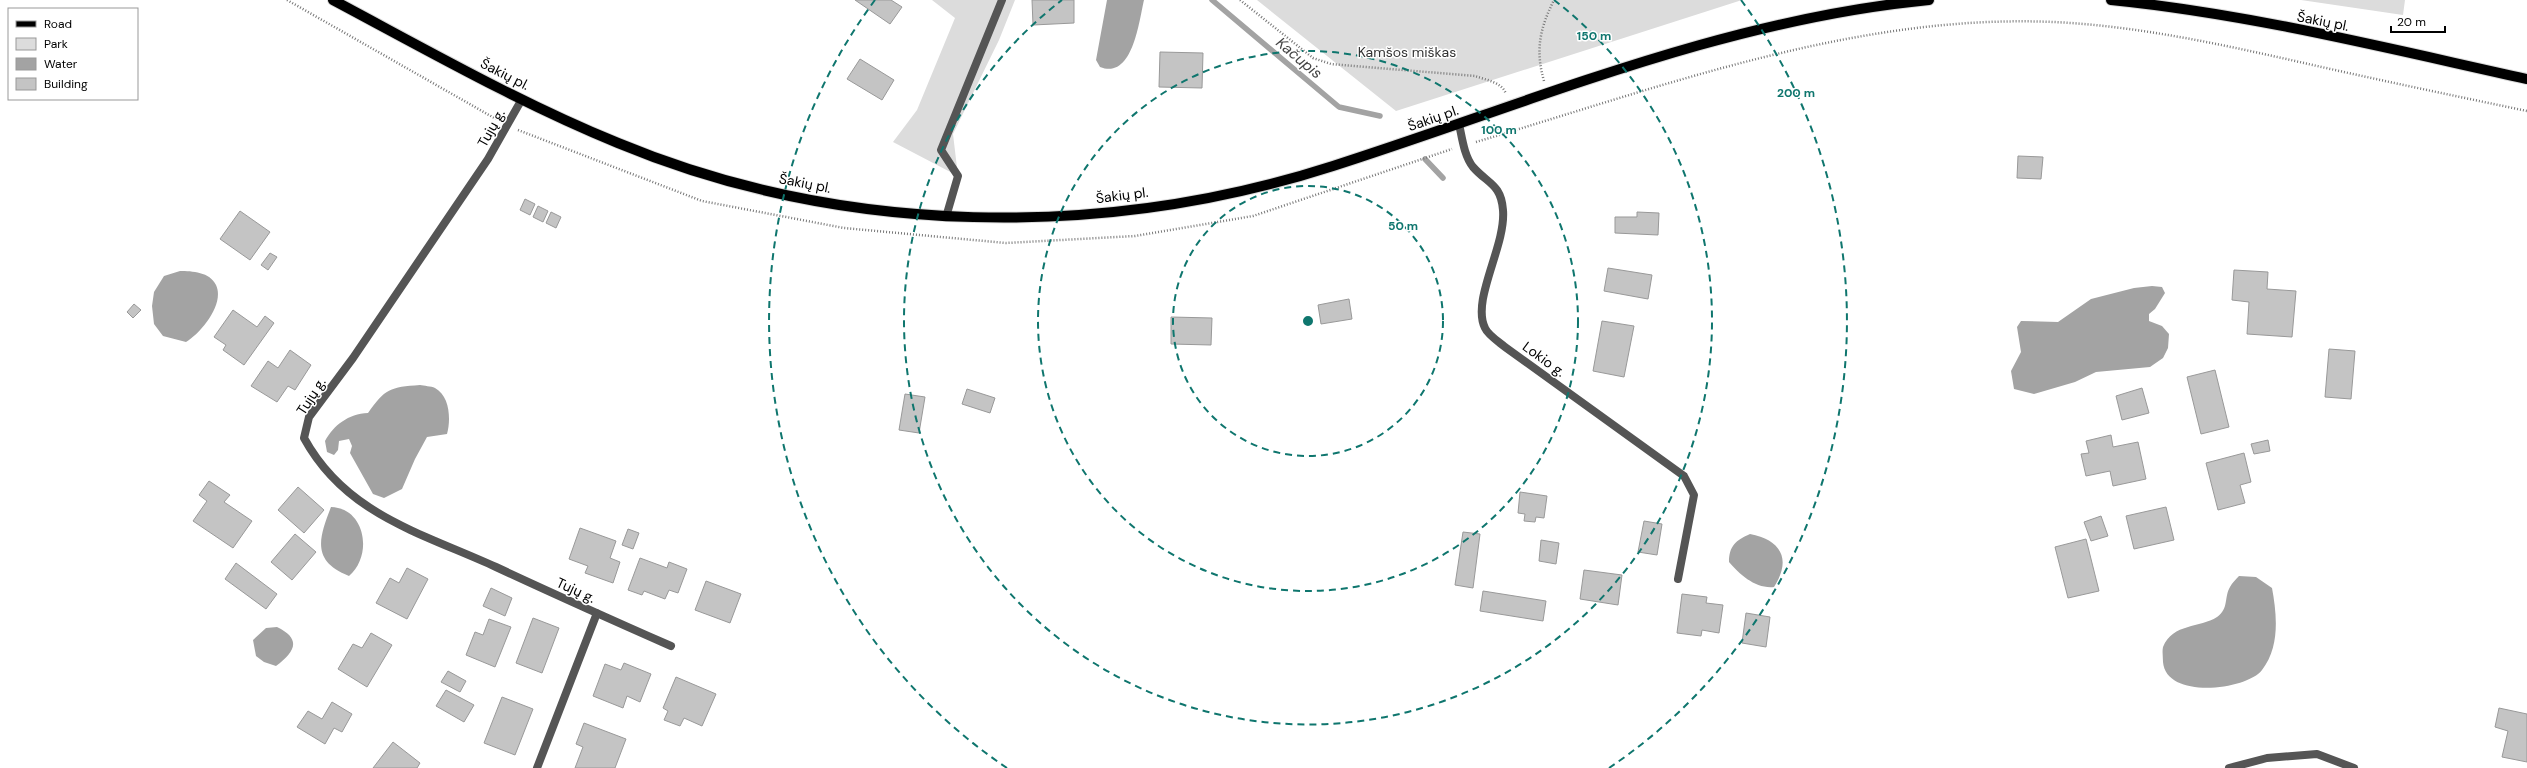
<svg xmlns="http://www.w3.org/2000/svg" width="2527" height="768" viewBox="0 0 2527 768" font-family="'DM Sans',sans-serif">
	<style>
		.green { fill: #dcdcdc }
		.water { fill: #a3a3a3 }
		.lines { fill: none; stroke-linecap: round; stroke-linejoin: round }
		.stream { stroke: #a3a3a3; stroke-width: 5.5 }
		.building { fill: #c4c4c4; stroke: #999 }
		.primary-casing { stroke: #dbdbdb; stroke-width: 12 }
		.path { stroke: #777; stroke-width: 2.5; stroke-dasharray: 1 2; stroke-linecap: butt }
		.street { stroke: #555; stroke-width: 8 }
		.primary { stroke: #000; stroke-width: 10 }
		.ring { fill: none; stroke: #0f766e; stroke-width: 2; stroke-dasharray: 7 5 }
		.labels { text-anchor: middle; stroke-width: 3; stroke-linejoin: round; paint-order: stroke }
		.street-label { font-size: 14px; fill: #000; stroke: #fff }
		.park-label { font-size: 14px; fill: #333; stroke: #fff }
		.water-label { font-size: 15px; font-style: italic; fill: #444; stroke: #fff }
		.centre { fill: #0f766e; stroke: #fff; stroke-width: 2 }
		.ring-label { font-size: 12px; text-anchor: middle; font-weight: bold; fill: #0f766e; stroke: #fff; stroke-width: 3; stroke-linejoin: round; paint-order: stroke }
	</style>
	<rect width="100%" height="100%" fill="#fff"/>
	<path class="green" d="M932,0H1015L999,40L953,134L958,176L893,142L917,110L955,18Z
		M1257,0H1742L1396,111Z
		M2301,0H2405L2403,15Z"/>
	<path class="water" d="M1107,0H1144C1139,21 1133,80 1100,67L1096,60Z
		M180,271C192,271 210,272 216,285C225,304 201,333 186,342L163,336L154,324L152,306L154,292L164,276Z
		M2152,286L2162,287L2165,293L2155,309L2149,314V321L2162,326L2169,334L2168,348L2163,358L2150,367L2096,372L2075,382L2034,394L2014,389L2011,371L2021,352L2017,327L2021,321L2058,322L2091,299L2134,288Z
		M420,385C424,386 431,386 435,388C450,396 451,420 447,434L427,437L415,459L402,489L384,498L373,494L350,453L352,446L349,439L339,441L338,450L334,455L327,452L325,441C334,425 348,414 368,413C385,389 390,387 420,385Z
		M331,507C366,508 373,556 349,576C311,561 319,538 331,507Z
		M1750,534C1781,540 1792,559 1774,587C1756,589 1740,575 1729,562C1729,546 1736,540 1750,534Z
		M2239,576L2256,577L2272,588C2277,615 2280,647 2262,670C2247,690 2166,700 2163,662C2163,657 2162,652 2163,647C2173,623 2200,628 2217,617C2229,609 2224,597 2230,587C2232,583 2236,579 2239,576Z
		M277,627C302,639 295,652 276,666L264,662L256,656L253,640L266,628Z"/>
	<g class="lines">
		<path class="stream" d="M1212,0L1339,107L1380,116
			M1425,159L1443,178"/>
	</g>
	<path class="building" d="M855,0H891L902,7L890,24Z
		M1032,0H1074V23L1033,25Z
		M1160,52L1203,53L1202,88L1159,87Z
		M860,59L894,80L882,100L847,79Z
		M2018,156L2043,157L2041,179L2017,178Z
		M525,199L535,204L530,215L520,210Z
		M538,206L548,211L543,222L533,217Z
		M240,211L270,232L250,260L220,239Z
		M551,212L561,217L556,228L546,223Z
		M1637,212L1659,213L1658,235L1615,233V217H1637Z
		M270,253L277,257L268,270L261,265Z
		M1608,268L1652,275L1648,299L1604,291Z
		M2234,270L2268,272L2267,289L2296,291L2292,337L2247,334L2249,302L2232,300Z
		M1349,299L1352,319L1321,324L1318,305Z
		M134,304L141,310L133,318L127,312Z
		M233,310L257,327L265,316L274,323L244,365L223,350L226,345L214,337Z
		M1171,317L1212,318L1211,345L1171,344Z
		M1602,321L1634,326L1624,377L1593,371Z
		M2329,349L2355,351L2351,399L2325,397Z
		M290,350L311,365L295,390L288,386L277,402L251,386L268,361L278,368Z
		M2215,370L2229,427L2201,434L2187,377Z
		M2142,388L2149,413L2122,420L2116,396Z
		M967,389L995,398L990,413L962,404Z
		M905,394L925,397L919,433L899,430Z
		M2111,435L2113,447L2138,442L2146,479L2113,486L2110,471L2086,476L2081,454L2089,453L2086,441Z
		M2268,440L2270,451L2254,454L2251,444Z
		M2244,453L2251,482L2240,485L2245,503L2218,510L2206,463Z
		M209,481L230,495L224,502L252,521L233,548L193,521L207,501L199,495Z
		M298,487L324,510L304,533L278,510Z
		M1520,492L1547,496L1544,518L1536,517L1535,522L1524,521L1525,514L1518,513Z
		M2166,507L2174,540L2134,549L2126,516Z
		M2101,516L2108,536L2091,541L2084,522Z
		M1644,521L1662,524L1657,555L1638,552Z
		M580,528L616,541L610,558L620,562L613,583L585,573L588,566L569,559Z
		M628,529L639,533L633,549L622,545Z
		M1463,532L1480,534L1473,588L1455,585Z
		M295,534L316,552L292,580L271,562Z
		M2086,539L2099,591L2068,598L2055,547Z
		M1541,540L1559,543L1556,564L1539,561Z
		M640,558L667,568L669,562L687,569L678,593L669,590L665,599L644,591L642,595L628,590Z
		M236,563L277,594L266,609L225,579Z
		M407,568L428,579L407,619L376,603L390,578L399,583Z
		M1584,570L1622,575L1618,605L1580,599Z
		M706,581L741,594L730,623L695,610Z
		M491,588L512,598L505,616L483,606Z
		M1483,591L1546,601L1543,621L1480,611Z
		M1682,594L1707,597L1706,603L1723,605L1719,633L1702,630L1701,636L1677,633Z
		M1746,613L1770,617L1766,647L1742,643Z
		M533,618L559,628L542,673L516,663Z
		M489,619L511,627L495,667L466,655L475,632L483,635Z
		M371,633L392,645L367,687L338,669L353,644L362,648Z
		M624,663L651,674L640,702L627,696L623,708L593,696L605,664L621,670Z
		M448,671L466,681L460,692L441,682Z
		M676,677L716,694L702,726L684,718L680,726L664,720L668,711L663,708Z
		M446,690L474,705L464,722L436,706Z
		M502,697L533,709L515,755L484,743Z
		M332,702L352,714L342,732L334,728L325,744L297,727L308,711L322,719Z
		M2499,708L2527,714V762L2502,757L2508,731L2495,727Z
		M584,723L626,739L615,768H575L583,747L576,744Z
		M393,742L420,763L417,768H373Z"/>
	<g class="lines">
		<defs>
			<path id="primary" d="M333,0C427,50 520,103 618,143C842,236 1103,240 1333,166C1530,103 1721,20 1929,0
				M2111,0C2251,14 2390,49 2527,79"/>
		</defs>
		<use href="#primary" class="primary-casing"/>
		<path class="path" d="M287,0L496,119
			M1240,0L1313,58L1331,64L1475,76C1486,80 1502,82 1506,94
			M1544,81C1535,50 1540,28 1554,0
			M518,130L702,201L844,228L1006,243L1135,236L1253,216L1452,149
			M1476,142C1668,85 1867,9 2071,23C2157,29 2242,49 2326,68C2393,83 2460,97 2527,111"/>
		<path class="street" d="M522,99L488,159L353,358L309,417L304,438C346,515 422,533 496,567C554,594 612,620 671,646
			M1459,124C1462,137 1464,156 1473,167C1488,184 1501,184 1503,210C1506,246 1471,300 1485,328C1488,335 1499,342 1505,347L1684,476L1694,495L1678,579
			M946,217L958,176L941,150L1002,0
			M537,768L597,613
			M2229,768L2267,758L2317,754L2354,768"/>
		<use href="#primary" class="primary"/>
	</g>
	<g class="ring">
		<circle cx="1308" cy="321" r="135"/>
		<circle cx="1308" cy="321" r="270"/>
		<path d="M1554 0A404 404 0 1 1 1062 0"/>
		<path d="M1007 768A539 539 0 0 1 875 0M1741 0A539 539 0 0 1 1609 768"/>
	</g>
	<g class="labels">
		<g class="street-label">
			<text transform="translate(2323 21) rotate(11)" y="5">Šakių pl.</text>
			<text transform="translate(505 74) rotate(27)" y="5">Šakių pl.</text>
			<text transform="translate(1433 118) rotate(-19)" y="5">Šakių pl.</text>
			<text transform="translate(491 128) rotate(-61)" y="5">Tujų g.</text>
			<text transform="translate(805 183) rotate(11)" y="5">Šakių pl.</text>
			<text transform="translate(1122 195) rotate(-7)" y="5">Šakių pl.</text>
			<text transform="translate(1544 359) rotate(36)" y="5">Lokio g.</text>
			<text transform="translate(311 396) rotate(-57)" y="5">Tujų g.</text>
			<text transform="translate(576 590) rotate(25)" y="5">Tujų g.</text>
		</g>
		<g class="park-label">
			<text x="1407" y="57">Kamšos miškas</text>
		</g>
		<g class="water-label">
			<text transform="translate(1299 58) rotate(40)" y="5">Kačupis</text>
		</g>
	</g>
	<circle cx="1308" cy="321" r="6" class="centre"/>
	<g class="ring-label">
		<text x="1594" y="40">150 m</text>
		<text x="1796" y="97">200 m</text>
		<text x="1499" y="134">100 m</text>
		<text x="1403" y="230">50 m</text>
	</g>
	<rect x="8" y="8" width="130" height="92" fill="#ffffff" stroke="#999999"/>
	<rect x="16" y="21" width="20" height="6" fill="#000000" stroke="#999999"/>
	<text x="44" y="28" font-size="12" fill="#000000">Road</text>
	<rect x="16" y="38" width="20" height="12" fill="#dcdcdc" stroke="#999999"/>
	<text x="44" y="48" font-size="12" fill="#000000">Park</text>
	<rect x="16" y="58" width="20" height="12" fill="#a3a3a3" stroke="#999999"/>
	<text x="44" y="68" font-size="12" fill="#000000">Water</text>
	<rect x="16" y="78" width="20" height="12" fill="#c4c4c4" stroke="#999999"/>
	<text x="44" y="88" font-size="12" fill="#000000">Building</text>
	<path d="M2391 26v6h54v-6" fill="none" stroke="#000000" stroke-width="2"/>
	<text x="2397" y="26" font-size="12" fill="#000000" stroke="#ffffff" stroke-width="3" paint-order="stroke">20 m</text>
</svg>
